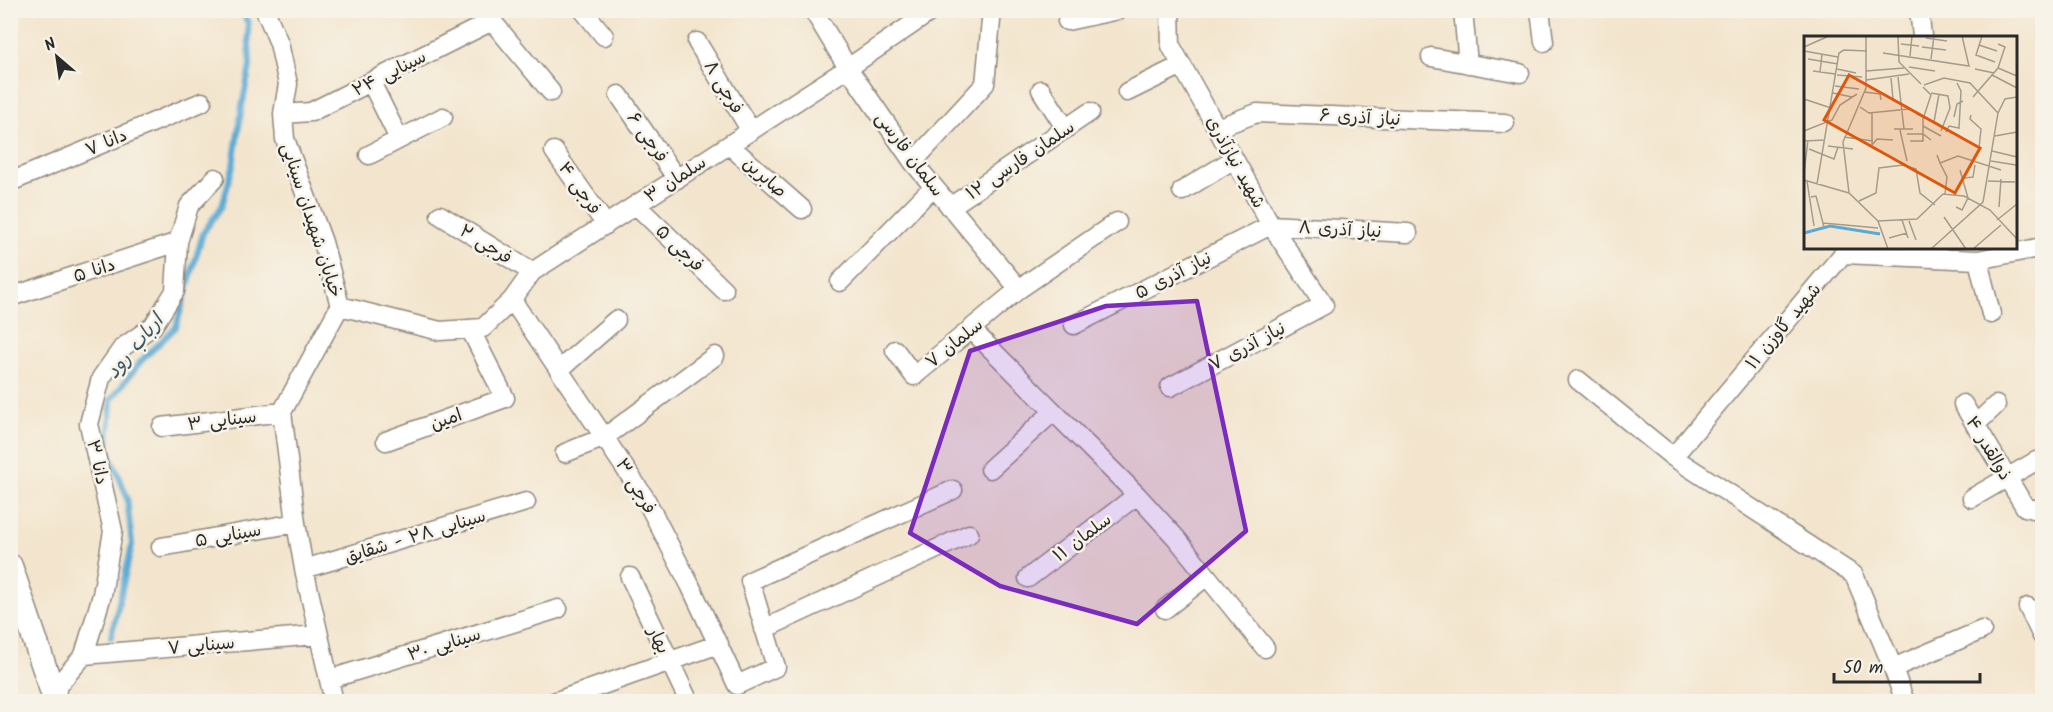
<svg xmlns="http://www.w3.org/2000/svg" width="2053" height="712" viewBox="0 0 2053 712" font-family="Kalam,'Playpen Sans Arabic',sans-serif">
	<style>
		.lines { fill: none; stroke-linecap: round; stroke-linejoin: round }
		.stream { stroke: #5aaad4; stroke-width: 6 }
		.minor-casing { stroke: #8f887c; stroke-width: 21 }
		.tertiary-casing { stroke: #8f887c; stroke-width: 27 }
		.minor { stroke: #fff; stroke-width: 18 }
		.tertiary { stroke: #fff; stroke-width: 24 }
		.marked { fill: #7b2cbf; fill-opacity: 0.2; stroke: #7b2cbf; stroke-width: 4.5; stroke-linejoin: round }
		.labels { text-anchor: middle; stroke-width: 5; stroke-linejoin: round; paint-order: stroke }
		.street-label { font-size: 18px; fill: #2b2b2b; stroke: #f7f3e8 }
		.water-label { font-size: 20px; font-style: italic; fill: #3b5766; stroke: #f7f3e8 }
		.inset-river { fill: none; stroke: #5aaad4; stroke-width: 3 }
		.inset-road { fill: none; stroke: #a39b8c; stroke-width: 1.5 }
		.view { fill: #df570e; fill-opacity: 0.15; stroke: #df570e; stroke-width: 3 }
		.inset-edge { fill: none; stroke: #2b2b2b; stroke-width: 3 }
	</style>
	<rect width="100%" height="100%" fill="#f7f3e8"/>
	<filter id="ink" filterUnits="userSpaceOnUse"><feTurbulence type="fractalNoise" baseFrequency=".0167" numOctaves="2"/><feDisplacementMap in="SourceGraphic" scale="12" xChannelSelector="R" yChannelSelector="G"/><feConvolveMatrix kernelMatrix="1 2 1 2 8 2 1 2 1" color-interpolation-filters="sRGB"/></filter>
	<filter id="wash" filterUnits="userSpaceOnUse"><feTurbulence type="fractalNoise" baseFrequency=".008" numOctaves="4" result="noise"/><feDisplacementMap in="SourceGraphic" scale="24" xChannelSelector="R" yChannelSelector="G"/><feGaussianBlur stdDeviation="1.35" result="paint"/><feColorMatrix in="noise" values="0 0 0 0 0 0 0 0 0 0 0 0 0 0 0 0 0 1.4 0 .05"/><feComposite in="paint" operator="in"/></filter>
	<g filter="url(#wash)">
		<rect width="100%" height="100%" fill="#f3e5cd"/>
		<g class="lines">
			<path class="stream" d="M111,637L132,545L127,497L108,449L111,400L141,361L176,327L203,233L222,206L233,166L242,106L250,66L248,23L241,10"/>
		</g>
	</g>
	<g filter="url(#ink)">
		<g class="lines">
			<defs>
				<path id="minor" d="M265,10L279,43L288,84L283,114L285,139L323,242L340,306L282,412L296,523L304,569L334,702
					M583,10L604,36
					M813,10L848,68L913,162L1019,289
					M1463,10L1468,64
					M1540,10L1544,42
					M1919,10L1922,36
					M1067,21L1118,10
					M697,42L751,131
					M1431,57L1520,73
					M371,82L399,139
					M1041,90L1066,129
					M1127,92L1182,65
					M619,95L677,179
					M283,114L311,112L492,21L551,92
					M1217,128L1257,113L1505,123
					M729,145L802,209
					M554,151L606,225
					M369,155L443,117
					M913,162L985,84L992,10
					M10,182L202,102
					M1182,191L1234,159
					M636,205L724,290
					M950,207L1090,112
					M440,215L532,272
					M1978,260L1991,314
					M840,282L933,187
					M10,297L178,242
					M512,300L645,498L690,585L737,685L776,667L750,581L953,490
					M340,306L440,331L483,328L512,300L532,272L848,68L933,10
					M1074,325L1271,225L1408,233
					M971,329L1137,495L1177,539L1265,648
					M895,350L914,376L1019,289L1117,222
					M559,370L616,320
					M1578,380L1673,457L1843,254L1978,260L2042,247
					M1170,387L1324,305L1271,225L1171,46L1170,10
					M1963,404L2025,507L2042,511
					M1975,425L1996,405
					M162,427L282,412
					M386,441L505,398L470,329
					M565,453L605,437L715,356
					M1673,457L1854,575L1893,668L1905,702
					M990,469L1053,412
					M1972,498L2036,461
					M161,547L296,523
					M304,569L526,502
					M630,577L689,702
					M1028,578L1137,495
					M2028,607L2042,636
					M1165,609L1207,576
					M764,629L969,534
					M84,655L317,635
					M1893,668L1982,630
					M330,679L558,609
					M51,701L55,698L58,685L84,655L102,595L113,531L89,424L101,378L123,347L153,326L175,291L178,242L189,206L215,178
					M554,702L719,644"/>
				<path id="tertiary" d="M10,566L56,702"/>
			</defs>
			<use href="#minor" class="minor-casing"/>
			<use href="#tertiary" class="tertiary-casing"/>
			<use href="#minor" class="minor"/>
			<use href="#tertiary" class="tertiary"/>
		</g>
	</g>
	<path class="marked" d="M1197,301L1246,531L1137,624L1000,586L910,533L970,351L1106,306Z"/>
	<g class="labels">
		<g class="street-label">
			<text transform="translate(389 73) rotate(-27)" y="6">سینایی ۲۴</text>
			<text transform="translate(724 87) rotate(59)" y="6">فرجی ۸</text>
			<text transform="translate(1360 117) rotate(3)" y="6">نیاز آذری ۶</text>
			<text transform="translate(648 137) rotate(55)" y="6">فرجی ۶</text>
			<text transform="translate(106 142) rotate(-23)" y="6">دانا ۷</text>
			<text transform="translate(910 154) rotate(53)" y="6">سلمان فارسی</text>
			<text transform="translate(1020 160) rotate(-34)" y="6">سلمان فارسی ۱۲</text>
			<text transform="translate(1236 162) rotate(61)" y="6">شهید نیازآذری</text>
			<text transform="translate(765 177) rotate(41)" y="6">صابرین</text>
			<text transform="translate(675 179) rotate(-33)" y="6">سلمان ۳</text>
			<text transform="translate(580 188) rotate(55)" y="6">فرجی ۴</text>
			<text transform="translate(312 220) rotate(72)" y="6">خیابان شهیدان سینایی</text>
			<text transform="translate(1340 229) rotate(3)" y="6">نیاز آذری ۸</text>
			<text transform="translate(486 244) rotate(32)" y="6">فرجی ۲</text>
			<text transform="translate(680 248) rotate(44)" y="6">فرجی ۵</text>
			<text transform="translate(94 270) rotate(-18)" y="6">دانا ۵</text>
			<text transform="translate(1173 275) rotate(-27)" y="6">نیاز آذری ۵</text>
			<text transform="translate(1783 326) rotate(-50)" y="6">شهید گاوزن ۱۱</text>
			<text transform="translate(954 343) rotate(-39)" y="6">سلمان ۷</text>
			<text transform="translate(1247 346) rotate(-28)" y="6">نیاز آذری ۷</text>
			<text transform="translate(446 419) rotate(-20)" y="6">امین</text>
			<text transform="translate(222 420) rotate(-7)" y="6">سینایی ۳</text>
			<text transform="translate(1989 448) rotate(59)" y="6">ذوالقدر ۴</text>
			<text transform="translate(98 462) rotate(77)" y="6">دانا ۳</text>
			<text transform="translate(636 486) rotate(59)" y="6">فرجی ۳</text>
			<text transform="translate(228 535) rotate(-10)" y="6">سینایی ۵</text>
			<text transform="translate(415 536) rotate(-17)" y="6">سینایی ۲۸ - شقایق</text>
			<text transform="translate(1082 537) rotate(-37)" y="6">سلمان ۱۱</text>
			<text transform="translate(659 640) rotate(65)" y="6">بهار</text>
			<text transform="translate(444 644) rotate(-17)" y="6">سینایی ۳۰</text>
			<text transform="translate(201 645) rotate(-5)" y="6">سینایی ۷</text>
		</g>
		<g class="water-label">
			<text transform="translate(134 346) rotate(-50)" y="7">ارباب رود</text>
		</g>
	</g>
	<g transform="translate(1804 36)">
		<rect width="213" height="213" fill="#f3e5cd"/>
		<path class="inset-river" d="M0,197L26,190L76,198"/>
		<path class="inset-road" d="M94,0L95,26L117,48M178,0L172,19L191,26M122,2L143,5M97,8L115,10M175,9L193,15M0,11L25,0M118,11L142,14M0,15L34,21M79,17L165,30L158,0M106,20L108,0M4,23L34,28M127,23L130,0M105,31L131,35M194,32L213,40M33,33L52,37M171,33L190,37M9,35L31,38M62,35L100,32M16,36L18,18M33,39L58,41M188,39L213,52M94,41L100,93M87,42L89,63M62,44L105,38M120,49L140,42L166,47L194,77M31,50L55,53M60,56L76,58L77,64M29,57L48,61M127,57L144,60L146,72L137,95M169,61L194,32L201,11L194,8M0,63L27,72M56,71L65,77L105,73M68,77V109M113,78L134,88M167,79L166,83L177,93L175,112M150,81L153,68L159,65M130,86L135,58M119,90L137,100M90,93H109M96,94L103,125M0,95L28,84L36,69L53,58M142,96L145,90L155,92L157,55L153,47M103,98H119L127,104M191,100L213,96M40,101L69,105M0,105L21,104M106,105H119V83L127,59L119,51M68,109L73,103L89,104M24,110L49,113M5,113L30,123L34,111M188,115L213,121M133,119L136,127L154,120L197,134M187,125L212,129M136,127L143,141L141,158M0,137L4,104M160,142L169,141L171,129M0,144L45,157L74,185L113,183L139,158L160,160L186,174L213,203M3,145L10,190M184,145L211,146M13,148L35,17L40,14L63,15M45,157L39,106L62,52V0M7,161L12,160L20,191M55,165L72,157L75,132L99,129L112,133L116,157L131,169M152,171L158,174L164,162L156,134M195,171L197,143M140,181L162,213M98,184L104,202M193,184L213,168M74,185L84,213M105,185L112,204M19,187L74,192M85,202L103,197M127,213L179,166L194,77L201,63L213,61M169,213L197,189"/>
		<path class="view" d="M45,39L176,112L151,157L20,84Z"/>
		<rect width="213" height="213" class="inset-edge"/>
	</g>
	<rect width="2053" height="712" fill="none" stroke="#f7f3e8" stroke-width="36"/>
	<g transform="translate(57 57) rotate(331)" stroke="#f7f3e8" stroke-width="4.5" paint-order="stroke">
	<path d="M0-4.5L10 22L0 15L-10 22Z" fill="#2b2b2b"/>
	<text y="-9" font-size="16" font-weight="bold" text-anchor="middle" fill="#2b2b2b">N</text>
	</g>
	<path d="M1834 673v9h146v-9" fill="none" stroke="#2b2b2b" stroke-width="3"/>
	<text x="1843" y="673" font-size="18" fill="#2b2b2b" stroke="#f7f3e8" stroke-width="4.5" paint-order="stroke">50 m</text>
</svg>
